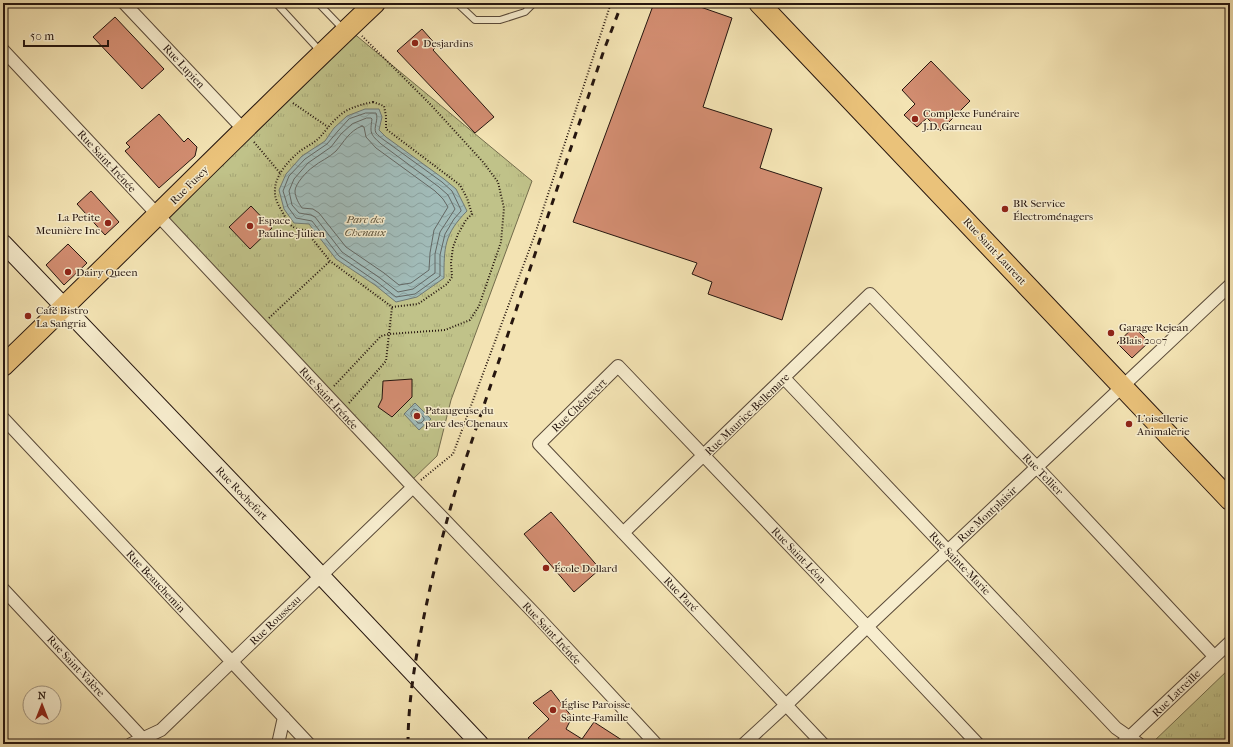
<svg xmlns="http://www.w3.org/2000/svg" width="1233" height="747" viewBox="0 0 1233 747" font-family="'IM FELL French Canon',serif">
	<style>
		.park { fill: url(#park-tufts); stroke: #736c4c }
		.water { fill: url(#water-waves); stroke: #707974 }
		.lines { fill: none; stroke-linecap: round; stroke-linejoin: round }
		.shore { stroke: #646864; stroke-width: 1 }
		.building { fill: #d28d71; stroke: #26160f }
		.lane-casing { stroke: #594938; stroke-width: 8 }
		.street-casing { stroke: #594938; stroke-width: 14 }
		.secondary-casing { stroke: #26160f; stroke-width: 19 }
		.primary-casing { stroke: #26160f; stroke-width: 22 }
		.path { stroke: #26160f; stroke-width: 2; stroke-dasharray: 1 2; stroke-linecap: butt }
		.lane { stroke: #f7edce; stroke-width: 6 }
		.street { stroke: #f7edce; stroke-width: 12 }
		.secondary { stroke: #f7edce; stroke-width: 17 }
		.primary { stroke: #eac27a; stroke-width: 20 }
		.rail { stroke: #26160f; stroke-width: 3; stroke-dasharray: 7 7; stroke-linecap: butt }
		.poi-dot { fill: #8f2418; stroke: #f7edce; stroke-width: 1.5 }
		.labels { text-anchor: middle; stroke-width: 3; stroke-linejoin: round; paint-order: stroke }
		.poi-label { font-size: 11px; fill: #26160f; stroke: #f7edce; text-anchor: start }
		.street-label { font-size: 11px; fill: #26160f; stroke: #f7edce }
		.park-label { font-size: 11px; font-style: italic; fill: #5c523a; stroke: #f7edce }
	</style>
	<defs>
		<pattern id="park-tufts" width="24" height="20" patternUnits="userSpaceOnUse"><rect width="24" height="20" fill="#c0c289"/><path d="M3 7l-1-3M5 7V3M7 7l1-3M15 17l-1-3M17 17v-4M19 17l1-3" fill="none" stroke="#a5a675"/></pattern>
		<pattern id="water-waves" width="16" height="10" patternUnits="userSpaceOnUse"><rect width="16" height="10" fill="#a1bbb8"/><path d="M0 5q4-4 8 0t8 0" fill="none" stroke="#8aa09d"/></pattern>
	</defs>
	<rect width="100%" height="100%" fill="#f3e3b3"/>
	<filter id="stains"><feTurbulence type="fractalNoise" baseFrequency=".005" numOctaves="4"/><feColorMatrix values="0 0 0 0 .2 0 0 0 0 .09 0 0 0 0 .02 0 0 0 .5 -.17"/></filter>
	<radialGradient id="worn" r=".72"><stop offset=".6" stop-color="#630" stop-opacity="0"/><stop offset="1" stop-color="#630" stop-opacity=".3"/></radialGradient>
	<path class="park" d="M352,32L532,181L451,400L437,456L412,480L165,220Z
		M1230,668V744H1151Z"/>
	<path class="water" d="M365,109H379L382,117L379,130L386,137L444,179L456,189L467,211C444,234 444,248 444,278L417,297L396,302L375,285L336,259L309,224L294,223L284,209L279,190L286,174L302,156L325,141L334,128L347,116Z
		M415,403L431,419L419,430L404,414Z"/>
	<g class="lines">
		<path class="shore" d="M366,113H376C379,120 373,127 376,133C378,135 381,138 384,140L442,182L452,191L461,210V211L454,219L445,234L440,255V276L415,294L396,297L377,282L339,256L312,221L296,218L288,207L283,191L289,176L305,159L327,144L338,131L349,119Z
			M367,118H371L372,119C370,133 370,134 381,144L439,187L448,195L455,209L440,232L435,254V273L413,289L398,292L380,278L342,252L315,217L311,215L299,213L292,205L289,191L294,179L308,163L331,147L341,134L352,124Z
			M362,126L364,127L366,137L376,148L435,191L443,199L448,207L434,230L430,253L429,270L411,283L399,285L384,273L346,247L319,213L313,209L302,208C299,204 295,197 295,191C295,184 307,171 313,167C320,161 329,158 336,151C344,142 349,131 362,126Z
			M414,409L417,410L424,418V420L421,423H418L411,415V413Z"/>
	</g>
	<path class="building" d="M654,3H689L732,18L703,107L772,129L760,168L822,188L782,320L708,294L712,282L692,274L697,263L573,222Z
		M115,17L164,69L142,89L93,37Z
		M422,29L437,46L433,50L494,117L475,133L397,51Z
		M931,61L970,101L940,131L927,118L917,127L904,115L915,104L902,90Z
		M159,114L184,142L188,138L197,147L195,156L159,188L125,151L130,147L126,143Z
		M91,191L119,222L105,235L77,204Z
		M251,206L272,228L250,249L229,227Z
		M68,244L87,263L64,285L46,265Z
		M1134,327L1149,342L1132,358L1117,343Z
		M412,379V397L392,417L378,407L382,399L383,381Z
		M551,512L600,569L574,592L524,534Z
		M551,690L572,717L566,729L582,739L594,722L628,744H535L528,738L549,719L533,703Z"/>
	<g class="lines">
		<defs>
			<path id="lane" d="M276,3L321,52
				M318,3L343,29
				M457,3L475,20H500L525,12L534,3"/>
			<path id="street" d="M124,3L244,130
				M3,50L413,487L535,614L656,744
				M784,378L1116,728L1139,744
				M3,418L309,744
				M623,533L870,294L1049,480L1214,656
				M3,589L147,743
				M131,744L161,730L413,487
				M278,744L284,717
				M744,744L786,705L867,627L1230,285
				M823,744L539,444L618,366L858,617L978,744
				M1122,744L1230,642"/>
			<path id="secondary" d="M3,243L310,564L480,744"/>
			<path id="primary" d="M759,3L1230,500
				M3,366C128,246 249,122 375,3"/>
		</defs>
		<use href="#lane" class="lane-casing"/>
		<use href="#street" class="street-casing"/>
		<use href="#secondary" class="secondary-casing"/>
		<use href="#primary" class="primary-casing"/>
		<path class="path" d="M373,102L384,106L386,116V129L460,185L467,198L472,214L466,220L458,234L453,247L451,263L452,277L447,284L418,304L392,307L330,261L305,230C291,229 289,224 283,213C279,206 274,198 275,190C275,176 288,161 299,152C305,147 313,144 319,138C325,132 330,124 337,118C346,108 360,105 373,102Z
			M293,103L328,127
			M254,142L280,173
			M269,318L330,261
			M334,386L381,336L389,334L445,330L470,320L479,306L501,242L504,208L498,182L483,162L431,105L362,36
			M349,403L386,361L392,307
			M421,480L453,454L534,237L611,3"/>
		<use href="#lane" class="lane"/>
		<use href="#street" class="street"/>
		<use href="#secondary" class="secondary"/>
		<use href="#primary" class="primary"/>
		<path class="rail" d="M408,744C408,703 415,661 423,621C433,572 445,524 460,476L604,50L622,3"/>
	</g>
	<g class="poi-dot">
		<circle cx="415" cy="43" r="4"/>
		<circle cx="915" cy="119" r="4"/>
		<circle cx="1005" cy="209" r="4"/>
		<circle cx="108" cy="223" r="4"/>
		<circle cx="250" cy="226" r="4"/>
		<circle cx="68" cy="272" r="4"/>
		<circle cx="28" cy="316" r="4"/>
		<circle cx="1111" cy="333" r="4"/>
		<circle cx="417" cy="416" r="4"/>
		<circle cx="1129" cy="424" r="4"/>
		<circle cx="546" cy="568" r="4"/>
		<circle cx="553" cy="710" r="4"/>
	</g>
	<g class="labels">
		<g class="poi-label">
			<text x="423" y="47">Desjardins</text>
			<text x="923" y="117">Complexe Funéraire<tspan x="923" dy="13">J.D. Garneau</tspan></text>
			<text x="1013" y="207">BR Service<tspan x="1013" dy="13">Électroménagers</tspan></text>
			<text x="100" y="221" text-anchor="end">La Petite<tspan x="100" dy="13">Meunière Inc</tspan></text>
			<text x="258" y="224">Espace<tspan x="258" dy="13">Pauline-Julien</tspan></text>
			<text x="76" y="276">Dairy Queen</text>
			<text x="36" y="314">Café Bistro<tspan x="36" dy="13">La Sangria</tspan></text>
			<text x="1119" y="331">Garage Rejean<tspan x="1119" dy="13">Blais 2007</tspan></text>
			<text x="425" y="414">Pataugeuse du<tspan x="425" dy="13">parc des Chenaux</tspan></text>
			<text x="1137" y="422">L'oisellerie<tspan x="1137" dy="13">Animalerie</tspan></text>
			<text x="554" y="572">École Dollard</text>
			<text x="561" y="708">Église Paroisse<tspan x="561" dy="13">Sainte-Famille</tspan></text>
		</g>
		<g class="street-label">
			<text transform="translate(184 66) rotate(47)" y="4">Rue Lupien</text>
			<text transform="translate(107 161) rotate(47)" y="4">Rue Saint-Irénée</text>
			<text transform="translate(189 185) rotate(-45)" y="4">Rue Fusey</text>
			<text transform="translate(995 251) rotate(47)" y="4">Rue Saint-Laurent</text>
			<text transform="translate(329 398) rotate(47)" y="4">Rue Saint-Irénée</text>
			<text transform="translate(579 405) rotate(-44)" y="4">Rue Chênevert</text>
			<text transform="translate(747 414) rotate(-44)" y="4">Rue Maurice-Bellemare</text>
			<text transform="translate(1043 474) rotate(46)" y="4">Rue Tellier</text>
			<text transform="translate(242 493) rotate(46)" y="4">Rue Rochefort</text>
			<text transform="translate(987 514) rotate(-43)" y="4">Rue Montplaisir</text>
			<text transform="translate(799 555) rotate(46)" y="4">Rue Saint-Léon</text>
			<text transform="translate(960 563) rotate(46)" y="4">Rue Sainte-Marie</text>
			<text transform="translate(156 581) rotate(47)" y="4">Rue Beauchemin</text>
			<text transform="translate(681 594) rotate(46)" y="4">Rue Paré</text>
			<text transform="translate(275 620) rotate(-44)" y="4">Rue Rousseau</text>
			<text transform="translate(552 633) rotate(47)" y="4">Rue Saint-Irénée</text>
			<text transform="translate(76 666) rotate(47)" y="4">Rue Saint-Valère</text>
			<text transform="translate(1176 693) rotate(-44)" y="4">Rue Latreille</text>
		</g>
		<g class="park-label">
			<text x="365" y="223">Parc des<tspan x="365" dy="13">Chenaux</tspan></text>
		</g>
	</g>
	<rect width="1233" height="747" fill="none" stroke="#f3e3b3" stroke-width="16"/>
	<rect x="4" y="4" width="1225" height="739" fill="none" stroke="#26160f" stroke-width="2"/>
	<rect x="8" y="8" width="1217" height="731" fill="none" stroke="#26160f"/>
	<g transform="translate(42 705)"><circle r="19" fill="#f7edce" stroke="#a39782"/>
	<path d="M0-3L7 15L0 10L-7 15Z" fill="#8f2418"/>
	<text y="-6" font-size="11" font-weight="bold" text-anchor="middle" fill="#26160f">N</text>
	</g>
	<path d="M24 40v6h84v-6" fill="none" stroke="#26160f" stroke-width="2"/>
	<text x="30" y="40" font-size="12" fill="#26160f" stroke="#f7edce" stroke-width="3" paint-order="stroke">50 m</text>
	<rect width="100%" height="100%" filter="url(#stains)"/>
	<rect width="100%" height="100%" fill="url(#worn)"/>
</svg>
